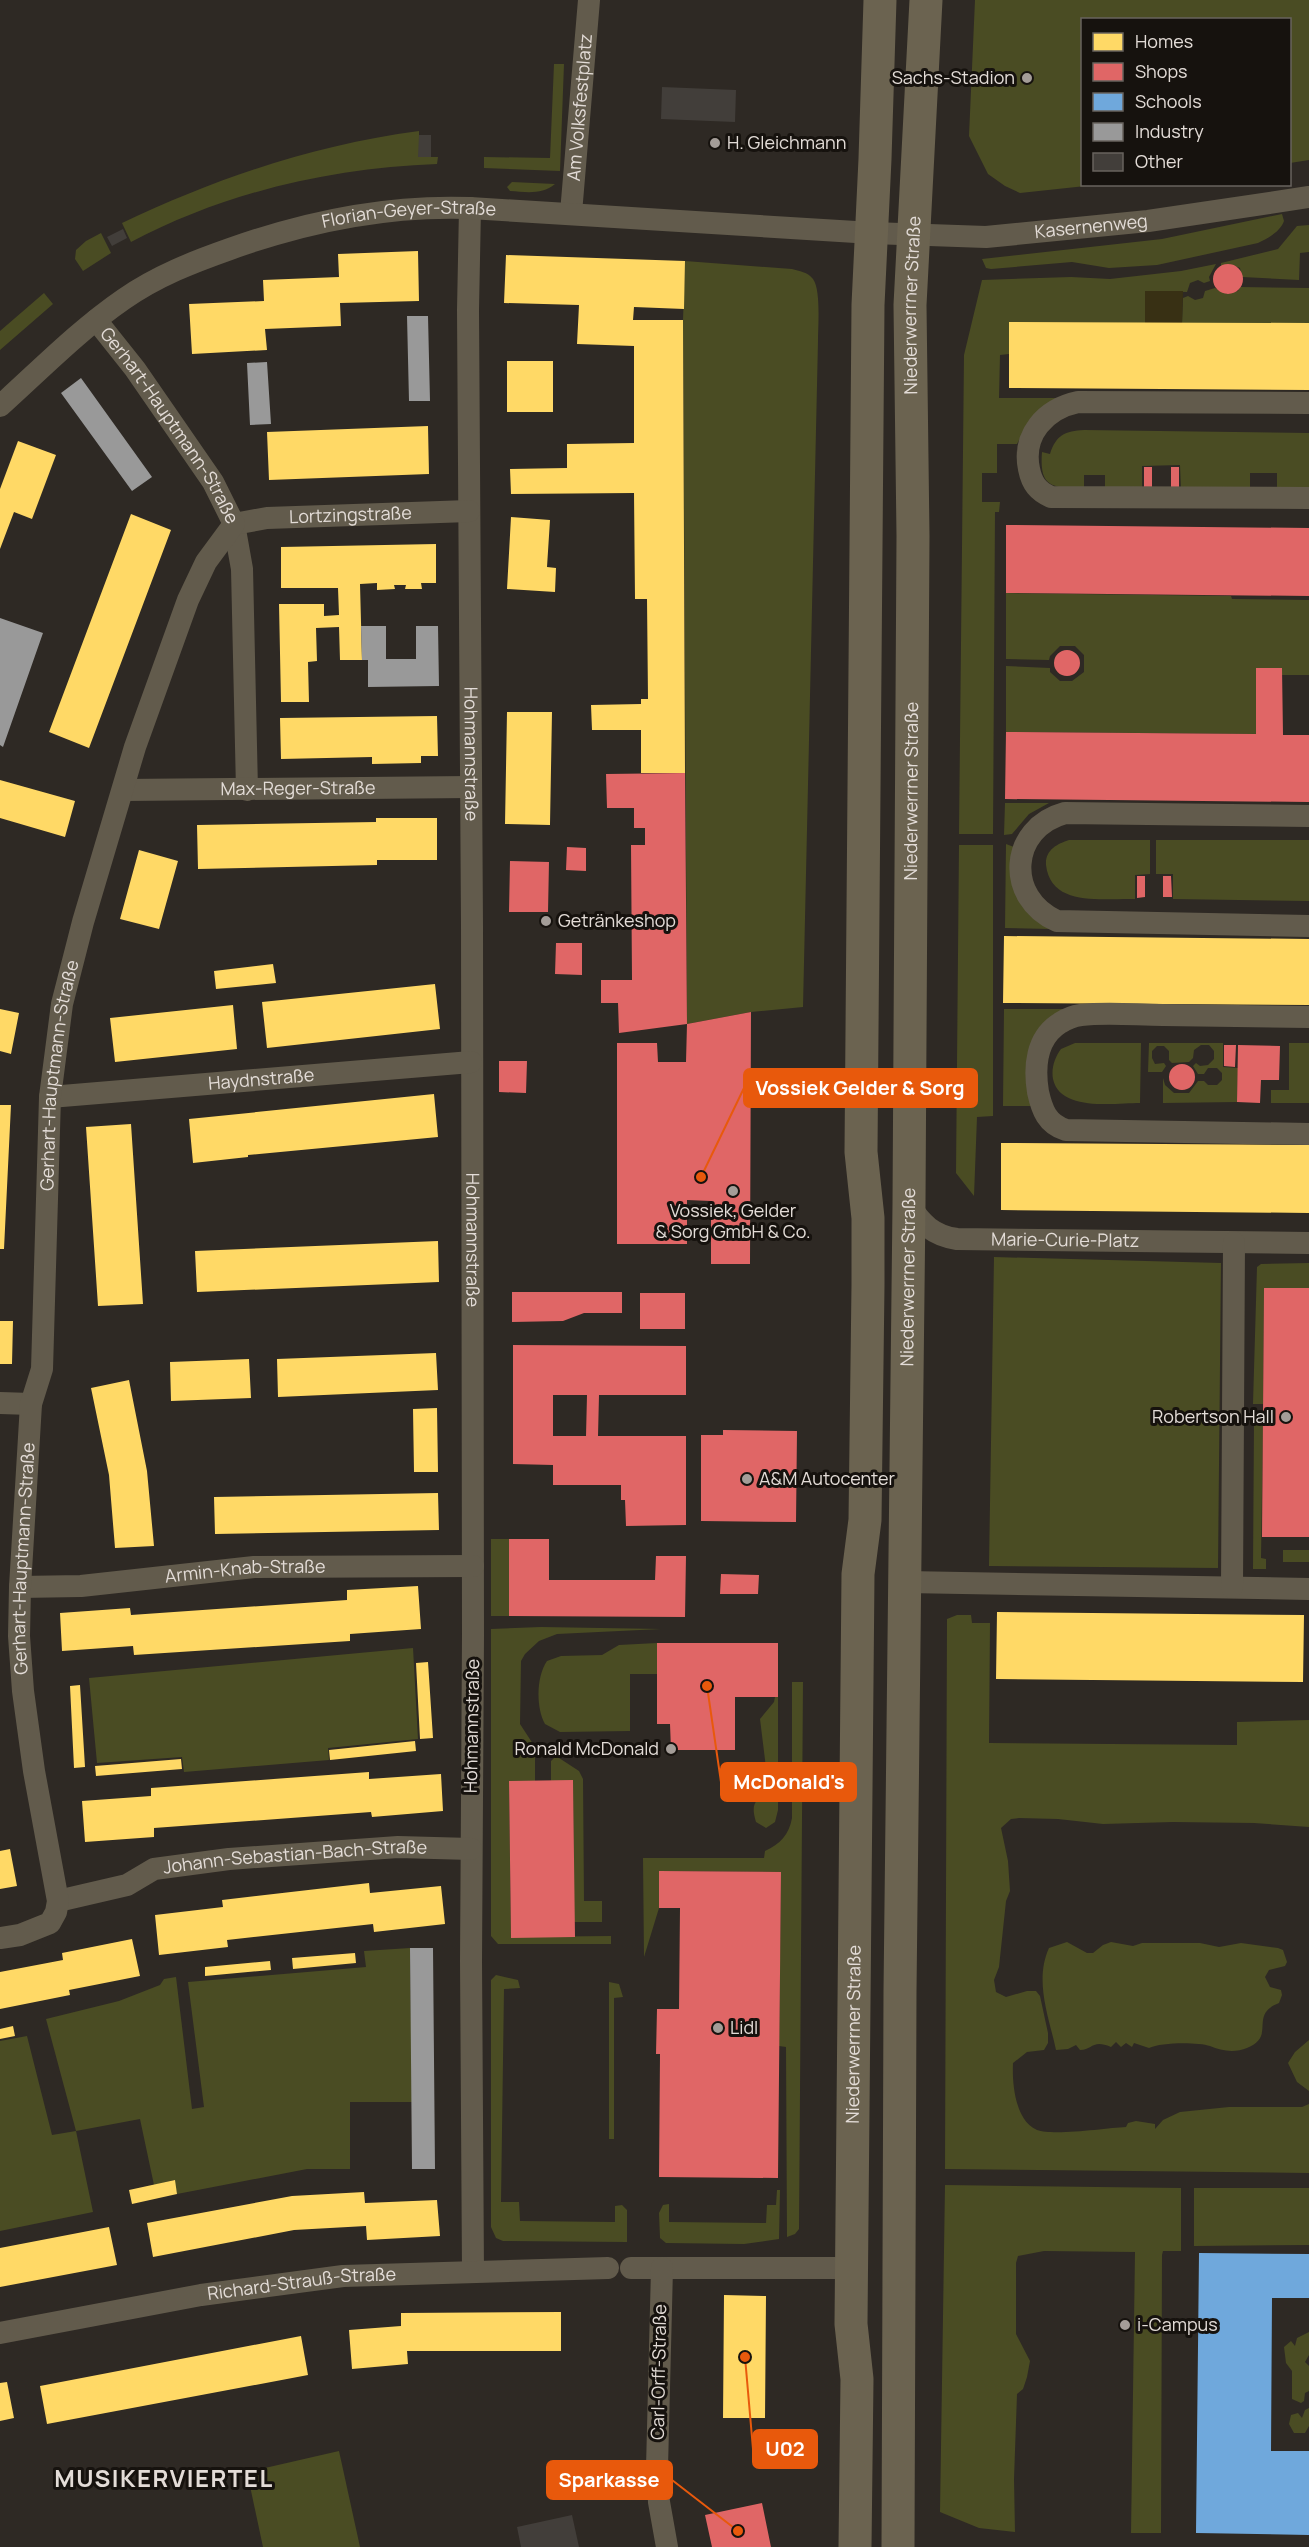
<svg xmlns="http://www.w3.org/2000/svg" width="1309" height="2547" viewBox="0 0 1309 2547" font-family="Manrope,sans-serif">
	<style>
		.green { fill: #4a4c23 }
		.sand { fill: #383014 }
		.homes { fill: #ffd966 }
		.shops { fill: #e06666; fill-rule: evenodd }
		.schools { fill: #6fa8dc }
		.industry { fill: #999 }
		.building { fill: #423e3a }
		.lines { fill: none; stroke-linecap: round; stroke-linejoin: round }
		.minor { stroke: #625b4c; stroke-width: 22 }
		.primary { stroke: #6b6350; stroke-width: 33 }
		.poi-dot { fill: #a49d98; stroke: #16120e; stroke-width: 2 }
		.labels { text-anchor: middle; stroke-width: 6; stroke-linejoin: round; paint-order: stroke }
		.poi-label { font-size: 18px; fill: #e3dcd7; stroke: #16120e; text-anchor: start }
		.street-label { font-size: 18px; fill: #e3dcd7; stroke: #16120e }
		.district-label { font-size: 24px; font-weight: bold; letter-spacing: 1.5px; fill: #e3dcd7; stroke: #16120e }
		.leader { fill: none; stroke: #e8590c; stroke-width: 2 }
		.callout-dot { fill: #e8590c; stroke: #16120e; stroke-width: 2 }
		.callout { fill: #e8590c; stroke: #e8590c; stroke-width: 2 }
		.callout-label { font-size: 20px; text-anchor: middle; font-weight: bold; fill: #fff }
	</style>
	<rect width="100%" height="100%" fill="#2e2924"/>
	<path class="green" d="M975,0H1309V160L1290,163V20H1082V184L1095,185L1020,193L1005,186L988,174L969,136Z
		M554,64H564L560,171L484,168V157L550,158Z
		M419,131V157H438L437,164C331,168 226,192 131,242L122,223C217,178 314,145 419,131Z
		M512,182L555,184C542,195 526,192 510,191L507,187Z
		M1282,214L1284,221C1280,232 1268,238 1258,243L1157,265L1109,268L1072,262L991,269L986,268L982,259L1162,239Z
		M1309,225V252L1300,253L1299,280L1242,277L1240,268L1229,264L1221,266V263L1278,249L1297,226Z
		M101,233L111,253L83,271L75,259L76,250L86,241Z
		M685,261L792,269C799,271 808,272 813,279C821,290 818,326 818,341L803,1007L751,1012L687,1024L683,320Z
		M1216,264L1209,277L1210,281L1204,283L1198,280L1190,283L1187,292L1145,291V323L1009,322V354L1000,355L999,398H1058L1028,423L1017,444H997V473H982V502H1000L999,512H995L993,834H959L964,355L982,280L1071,277L1110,279L1181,271Z
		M1240,287L1309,288V323H1182L1183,298L1188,296L1195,300L1203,298L1205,291L1215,288L1227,294L1238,291Z
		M44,293L53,304L0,350V331Z
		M1084,430L1309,433V491H1277V473H1250V491L1181,490L1180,465L1142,466V490L1105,489V475H1084V489C1053,487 1039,489 1042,452L1050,454C1056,435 1065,431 1084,430Z
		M1006,593L1231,596L1232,599L1309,600V675H1282V668H1256V734L1006,732V666L1050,668V672L1060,681H1072L1084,672V655L1075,646H1060L1050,656L1049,660L1006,659Z
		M1005,803H1049L1029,814L1012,834L1004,835Z
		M1069,840H1150V874L1135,875V899C1104,898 1051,908 1046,865C1045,850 1057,844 1069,840Z
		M1156,840H1309V901L1173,899V874H1156Z
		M1006,844L1014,847C1000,883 1029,903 1051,929L1005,928Z
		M959,845H993V1116L977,1117L974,1196L956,1173Z
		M1004,1009H1074L1055,1021L1039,1106H1003Z
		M1075,1043H1141L1140,1103C1115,1103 1060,1112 1053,1079C1051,1068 1055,1057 1061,1049Z
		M1149,1043H1223V1067L1238,1068L1237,1102L1163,1103V1078L1165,1085L1174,1093H1189L1198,1081H1204L1208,1085H1217L1222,1080V1073L1217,1068H1208L1204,1074H1198L1193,1066L1196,1063L1200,1066L1208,1065L1214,1059V1051L1209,1045H1201L1194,1050L1193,1058L1189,1062L1172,1063L1169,1060V1051L1164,1046H1157L1152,1051V1058L1155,1064L1164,1063L1166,1066L1162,1072H1148Z
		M1289,1043H1309V1103H1271V1090H1289Z
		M994,1257L1221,1263L1218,1568L989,1566Z
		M1309,1263V1288H1264L1263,1404H1253L1257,1267L1261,1264Z
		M1254,1422H1263L1261,1558L1266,1559V1569H1253Z
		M491,1539H509V1616H491Z
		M1283,1550H1309V1562H1283Z
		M957,1615H971L972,1623H990L989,1743L1237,1745V1722L1309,1720V1827L1254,1823L1173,1822L1103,1824L1058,1819L1019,1818L1011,1819L1001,1828L1008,1861L1010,1891L1006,1901L999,1967L994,1980L996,1992L1006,1997L1027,1991H1036L1040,1996L1048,2033V2043L1044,2050L1027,2052L1013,2063C1012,2083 1015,2121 1037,2130C1054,2136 1106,2128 1126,2127L1128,2123L1136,2121L1155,2124V2129L1163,2120L1180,2112L1229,2107H1302L1309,2104V2173L945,2169L947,1619Z
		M541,1627L661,1629L557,1634L539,1641L525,1654L521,1661L520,1724L535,1747V1781H509L511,1937L611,1936V1944H498L491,1936V1629Z
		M657,1643V1674H630V1731L560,1732L545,1724C536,1708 536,1677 547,1661L561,1656L602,1655L619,1645Z
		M413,1648L418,1739L328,1748L329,1760L184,1772L182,1757L97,1763L89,1678Z
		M792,1682H803L799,2229L795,2234L787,2237L786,2047L779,2046L781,1872L659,1871V1908L644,1957L643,1858H764L765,1851C780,1844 789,1835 792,1818Z
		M775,1697H778V1810L775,1822L766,1828L756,1822C748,1796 763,1803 768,1784L760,1719L774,1702Z
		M556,1756L579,1771L583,1779L584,1901H602V1922H574L573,1781H551V1761Z
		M1067,1942L1087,1953H1093L1103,1945L1111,1942L1133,1946L1142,1943H1200L1219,1947L1241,1943L1278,1948L1283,1950L1287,1962L1285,1966L1269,1970L1265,1977L1270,1987L1281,1990L1282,1995L1279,2003C1248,2015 1277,2036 1247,2048C1235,2053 1221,2051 1210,2046C1198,2042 1161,2042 1149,2048L1134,2043L1132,2047L1126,2043L1121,2047L1116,2042L1111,2047C1092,2039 1093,2050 1080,2050L1076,2045L1068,2049L1056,2050C1049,2017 1034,1981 1049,1948Z
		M410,1948L412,2102H350V2169H307L177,2194L174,2180L154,2185L140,2119L76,2131L93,2212L0,2231V2041L27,2036L52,2135L76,2131L46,2019L119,2001L160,1985L164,1979L176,1977L192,2109L204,2107L188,1982L366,1967L364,1951Z
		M496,1975L518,1980L520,1988L504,1989L501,2202H519L520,2221L615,2222V2206L622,2205L627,2210V2242L503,2241L496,2238L491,2227V1980Z
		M609,1982L619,1984L623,1997L614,1998V2139H609Z
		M1309,2040V2091L1297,2082L1288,2063L1295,2052Z
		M945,2185L1181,2188V2251H1163L1162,2255L1161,2533H1131L1135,2252L1044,2251L1018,2256L1016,2263V2334L1030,2361L1027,2377L1023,2389L1017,2394L1014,2479L1015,2532L979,2528L940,2512Z
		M1194,2188H1309V2245L1194,2246Z
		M777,2190H780L779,2239L744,2244L666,2243L660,2238L659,2213L663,2205L669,2204V2222L766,2223L767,2205H776Z
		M1309,2332V2355L1305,2362L1309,2366V2391L1305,2393L1304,2401L1301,2403L1292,2399V2371L1286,2363L1284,2347L1291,2341L1295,2346L1297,2338Z
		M1309,2408V2426L1305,2433H1294L1289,2424L1291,2415L1298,2413L1302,2418L1305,2410Z
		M339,2451L360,2547H263L247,2472Z"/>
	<path class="sand" d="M1145,291H1183L1182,323H1145Z"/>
	<path class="homes" d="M418,251L419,301L340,303L341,326L265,329L267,350L192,354L189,304L264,301L263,280L339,277L338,254Z
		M506,255L685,261L684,309L634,307L633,320H683L685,773H641V730H592L591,705L641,704V699H648L647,599H635L634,493L511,494L510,469L567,468V444L634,443V346L577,344L579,305L504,303Z
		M1009,322L1309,323V390L1009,388Z
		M507,361H553V412H507Z
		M428,426L429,474L269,480L267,432Z
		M18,441L56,455L32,519L14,512L0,549V489Z
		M131,514L171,530L89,748L49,732Z
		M511,517L550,520L547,567L556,568L555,592L507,589Z
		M436,544V583H421L422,589H405L406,585H394L395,589L377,590V583L360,584L362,660H340L339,627L316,628L317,661L308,662L309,702H281L279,604H324V616L339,615L338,588H281V547Z
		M507,712H552L550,825L505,824Z
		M437,716L438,756H421V763L372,764V757L281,759L280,718Z
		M0,780L75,801L65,837L0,818Z
		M376,818H437V860H377V865L198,869L197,825L376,822Z
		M139,850L178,861L159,929L120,919Z
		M1004,936L1309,939V1005L1003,1003Z
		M273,964L276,983L216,989L214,971Z
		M435,984L440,1029L267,1048L262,1002Z
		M233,1005L237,1049L115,1062L110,1018Z
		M0,1009L19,1013L11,1054L0,1051Z
		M434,1094L438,1137L248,1155V1157L193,1163L189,1119Z
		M0,1105H11L4,1249H0Z
		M131,1124L143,1304L98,1306L86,1127Z
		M1001,1143L1309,1145V1213L1001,1210Z
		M438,1241L439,1282L197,1292L195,1251Z
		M0,1321H13L12,1364H0Z
		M436,1353L438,1390L278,1397L277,1359Z
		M249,1359L251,1398L171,1401L170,1362Z
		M129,1380L147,1471L154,1546L115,1548L109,1475L91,1388Z
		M437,1408L438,1472H414L413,1409Z
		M438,1493L439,1530L215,1534L214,1497Z
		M418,1586L421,1629L350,1634V1641L134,1655L133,1646L62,1651L60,1613L130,1608L131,1615L347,1600V1590Z
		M997,1612L1304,1615L1303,1682L996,1679Z
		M428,1662L433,1738L420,1739L416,1663Z
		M80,1685L85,1767L74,1768L70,1686Z
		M415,1741L416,1751L330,1760L329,1750Z
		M181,1759L182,1769L96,1776L95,1766Z
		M369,1772V1779L441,1774L443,1811L372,1817L371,1812L154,1828V1837L85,1842L82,1801L151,1796V1788Z
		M10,1849L17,1886L0,1889V1851Z
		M369,1883L370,1893L441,1886L445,1924L374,1932L373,1924L227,1940L228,1947L159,1955L155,1915L223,1907L222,1900Z
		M132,1939L140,1976L69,1990L70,1995L0,2009V1972L63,1960L62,1953Z
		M355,1953L356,1963L293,1969L292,1958Z
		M270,1961L271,1970L205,1976V1967Z
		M13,2026L15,2036L0,2039V2029Z
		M175,2180L177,2194L132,2204L129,2190Z
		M364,2192L365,2203L437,2200L440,2236L367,2240L366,2226L294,2230L153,2257L147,2223L292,2196Z
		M109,2227L117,2265L0,2287V2248Z
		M724,2295L766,2296L765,2418H723Z
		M561,2312V2351H407L408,2364L352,2369L349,2330L401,2326V2313Z
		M301,2336L308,2375L47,2424L40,2386Z
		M7,2382L14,2418L0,2421V2383Z"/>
	<path class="shops" d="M1213 279a15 15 0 1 1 30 0a15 15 0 1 1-30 0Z
		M1144,467H1152V488L1144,489Z
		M1171,467H1179V489L1171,488Z
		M1006,525L1309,528V596L1006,593Z
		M1054 663a13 13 0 1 1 26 0a13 13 0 1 1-26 0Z
		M1256,668H1282L1283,735H1309V802L1005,799L1006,732L1256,734Z
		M685,773L687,1024L751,1012L750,1264H711V1201L687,1200V1244H617V1043H657L658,1062H686L687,1024L619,1033L618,1003H601V980H632L631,845H645V828H634V808H607L606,774Z
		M567,847L586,848V871L566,870Z
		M510,861L549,862L548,912H509Z
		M1137,876H1145V897L1137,898Z
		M1163,876H1171L1172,897H1163Z
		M556,943H582V975L555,974Z
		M1224,1045H1236L1235,1067L1224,1066Z
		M1238,1045L1280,1046L1279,1080H1261L1260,1103L1237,1102Z
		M499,1061H527L526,1093L499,1092Z
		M1169 1077a13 13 0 1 1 26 0a13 13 0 1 1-26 0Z
		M1264,1288H1309V1537H1262Z
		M512,1292H622V1313H584L563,1321L512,1322Z
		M640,1293H685V1329H640Z
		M513,1345L686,1346V1395H599L598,1436H686V1525L626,1526L625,1500H621V1485H553V1465L513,1464ZM553,1395H587L586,1436H553Z
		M723,1430L797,1431L796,1522L701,1521V1435H723Z
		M509,1539H549V1580H655L656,1556H686L685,1617L509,1616Z
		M721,1574L759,1575L758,1594H720Z
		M657,1643H778V1697H735V1750H671L670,1724H657Z
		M573,1780L575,1937L511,1938L509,1781Z
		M659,1871L781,1872L778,2178L659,2177L660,2054H656L657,2009H679L680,1908H659Z
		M762,2503L771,2547H712L705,2515Z"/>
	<path class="schools" d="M1199,2253L1309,2254V2298H1272L1271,2451H1309V2535L1196,2533Z"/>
	<path class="industry" d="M407,316H428L430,401H409Z
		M267,362L271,424L250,425L247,363Z
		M81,378L152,477L132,491L61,393Z
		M0,618L43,633L3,747L0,745Z
		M361,626H386V659H416V626H438L439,686L368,687V660H362Z
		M410,1948H433L435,2169H412Z"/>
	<path class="building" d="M662,87L736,90L735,122L661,119Z
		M419,135H431V157H418Z
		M123,229L127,238L112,246L107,237Z
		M572,2515L579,2547H521L517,2527Z"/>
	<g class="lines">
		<g class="minor">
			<path id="s1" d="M470,208L468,310L472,926L473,1635L471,1961L473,2272"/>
			<path id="s2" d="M571,213L589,0"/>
			<path id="s3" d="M96,320L135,369L213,482L234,524L242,569L247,790"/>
			<path d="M1309,403L1078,402C1045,409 1022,435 1029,469C1032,484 1038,491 1051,497L1309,498"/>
			<path id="s4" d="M0,406C40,370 79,330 124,299C157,276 193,262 230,249C308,221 387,205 470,208L872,233L986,237L1148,221L1309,197"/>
			<path id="s5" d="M234,524L267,518L469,511"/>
			<path id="s6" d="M124,790L471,787"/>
			<path d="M1309,816L1065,813C1009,828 1005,898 1057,921L1309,926"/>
			<path d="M1309,1017C1260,1016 1212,1016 1163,1015C1137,1015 1108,1012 1081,1015C1074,1016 1066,1019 1060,1023C1036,1038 1034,1067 1038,1092C1042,1110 1047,1124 1066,1130L1309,1134"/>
			<path id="s7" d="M50,1097L471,1062"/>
			<path id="s8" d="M909,1204C921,1224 934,1236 957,1239L1309,1243"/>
			<path d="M0,1403L31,1404"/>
			<path d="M906,1582L1309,1589"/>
			<path id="s9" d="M20,1587L81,1586L254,1567L473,1566"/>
			<path d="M1232,1587L1234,1243"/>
			<path id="s10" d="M58,1901L127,1885L154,1869L229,1859L398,1847L471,1849"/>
			<path id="s11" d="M0,1938L20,1935L50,1923L56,1912L58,1901L34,1771L23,1691L19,1636L20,1587L31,1404L42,1369L50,1097L62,1004L83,922L135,747L188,600L206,562L234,524"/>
			<path d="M631,2268H852"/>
			<path d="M662,2268L657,2468L659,2502L667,2547"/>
			<path id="s12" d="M0,2333L201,2295L343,2276L608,2268"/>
		</g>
		<g class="primary">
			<path id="s13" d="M855,2547L857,2379L851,2324L858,1574L865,1520L868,1285V1218L861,1152L868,305L875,159L880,0"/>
			<path id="s14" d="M898,2547L900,1992L909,1204L913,536L910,305L926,0"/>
		</g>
	</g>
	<g class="poi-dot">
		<circle cx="1027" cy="78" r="6"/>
		<circle cx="715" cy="143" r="6"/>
		<circle cx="546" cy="921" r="6"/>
		<circle cx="733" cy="1191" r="6"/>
		<circle cx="1286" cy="1417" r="6"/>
		<circle cx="747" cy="1479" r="6"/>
		<circle cx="671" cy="1749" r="6"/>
		<circle cx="718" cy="2028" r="6"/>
		<circle cx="1125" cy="2325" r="6"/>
	</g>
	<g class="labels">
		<g class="poi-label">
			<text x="1015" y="84" text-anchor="end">Sachs-Stadion</text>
			<text x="727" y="149">H. Gleichmann</text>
			<text x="558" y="927">Getränkeshop</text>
			<text x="733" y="1217" text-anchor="middle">Vossiek, Gelder<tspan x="733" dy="21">&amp; Sorg GmbH &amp; Co.</tspan></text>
			<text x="1274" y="1423" text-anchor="end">Robertson Hall</text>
			<text x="759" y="1485">A&amp;M Autocenter</text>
			<text x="659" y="1755" text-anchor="end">Ronald McDonald</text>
			<text x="730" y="2034">Lidl</text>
			<text x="1137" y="2331">i-Campus</text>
		</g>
		<g class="street-label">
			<text dy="6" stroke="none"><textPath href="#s2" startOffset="106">Am Volksfestplatz</textPath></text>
			<text dy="6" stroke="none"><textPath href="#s4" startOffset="465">Florian-Geyer-Straße</textPath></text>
			<text dy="6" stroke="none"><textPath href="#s4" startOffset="1149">Kasernenweg</textPath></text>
			<text dy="6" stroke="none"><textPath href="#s14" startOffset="2242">Niederwerrner Straße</textPath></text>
			<text dy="6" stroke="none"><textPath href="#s3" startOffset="129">Gerhart-Hauptmann-Straße</textPath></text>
			<text dy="6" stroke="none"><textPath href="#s5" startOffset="117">Lortzingstraße</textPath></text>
			<text dy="6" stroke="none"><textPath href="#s1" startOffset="546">Hohmannstraße</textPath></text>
			<text dy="6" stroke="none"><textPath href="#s6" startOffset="174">Max-Reger-Straße</textPath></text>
			<text dy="6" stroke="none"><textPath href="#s14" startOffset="1756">Niederwerrner Straße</textPath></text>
			<text dy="6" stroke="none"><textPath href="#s11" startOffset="908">Gerhart-Hauptmann-Straße</textPath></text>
			<text dy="6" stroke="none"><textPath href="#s7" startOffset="212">Haydnstraße</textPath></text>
			<text dy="6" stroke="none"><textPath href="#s1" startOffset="1032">Hohmannstraße</textPath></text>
			<text dy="6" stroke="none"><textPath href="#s8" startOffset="170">Marie-Curie-Platz</textPath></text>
			<text dy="6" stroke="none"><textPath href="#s14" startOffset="1270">Niederwerrner Straße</textPath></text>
			<text dy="6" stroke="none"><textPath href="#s11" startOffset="422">Gerhart-Hauptmann-Straße</textPath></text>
			<text dy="6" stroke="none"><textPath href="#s9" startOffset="226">Armin-Knab-Straße</textPath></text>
			<text transform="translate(472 1726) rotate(-89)" y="6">Hohmannstraße</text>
			<text dy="6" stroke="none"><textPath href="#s10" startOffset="244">Johann-Sebastian-Bach-Straße</textPath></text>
			<text dy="6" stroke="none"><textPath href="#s13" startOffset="513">Niederwerrner Straße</textPath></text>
			<text dy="6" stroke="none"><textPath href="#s12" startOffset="306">Richard-Strauß-Straße</textPath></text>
			<text transform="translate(659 2372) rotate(-89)" y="6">Carl-Orff-Straße</text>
		</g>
		<g class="district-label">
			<text x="164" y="2487">MUSIKERVIERTEL</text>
		</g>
	</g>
	<path class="leader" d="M701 1177L744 1088M707 1686L721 1782M745 2357L753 2449M738 2531L672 2480"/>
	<g class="callout-dot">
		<circle cx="701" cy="1177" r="6"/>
		<circle cx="707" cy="1686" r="6"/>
		<circle cx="745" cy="2357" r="6"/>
		<circle cx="738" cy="2531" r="6"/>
	</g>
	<g class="callout">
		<rect x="744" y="1069" width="233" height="38" rx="6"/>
		<rect x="721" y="1763" width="135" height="38" rx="6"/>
		<rect x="753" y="2430" width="64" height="38" rx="6"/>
		<rect x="547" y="2461" width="125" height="38" rx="6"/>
	</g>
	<g class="callout-label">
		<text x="860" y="1095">Vossiek Gelder &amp; Sorg</text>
		<text x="789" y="1789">McDonald's</text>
		<text x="785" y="2456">U02</text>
		<text x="609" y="2487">Sparkasse</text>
	</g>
	<rect x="1081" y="18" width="210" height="168" fill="#16120e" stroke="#68635e" stroke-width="1.5"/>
	<rect x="1093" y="33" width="30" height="18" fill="#ffd966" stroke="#68635e" stroke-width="1.5"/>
	<text x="1135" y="48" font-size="18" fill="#e3dcd7">Homes</text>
	<rect x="1093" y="63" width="30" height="18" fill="#e06666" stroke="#68635e" stroke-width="1.5"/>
	<text x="1135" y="78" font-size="18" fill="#e3dcd7">Shops</text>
	<rect x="1093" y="93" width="30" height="18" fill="#6fa8dc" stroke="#68635e" stroke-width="1.5"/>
	<text x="1135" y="108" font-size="18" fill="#e3dcd7">Schools</text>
	<rect x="1093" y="123" width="30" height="18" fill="#999999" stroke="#68635e" stroke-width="1.5"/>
	<text x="1135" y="138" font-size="18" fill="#e3dcd7">Industry</text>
	<rect x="1093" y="153" width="30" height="18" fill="#423e3a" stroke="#68635e" stroke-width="1.5"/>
	<text x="1135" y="168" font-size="18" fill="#e3dcd7">Other</text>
</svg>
